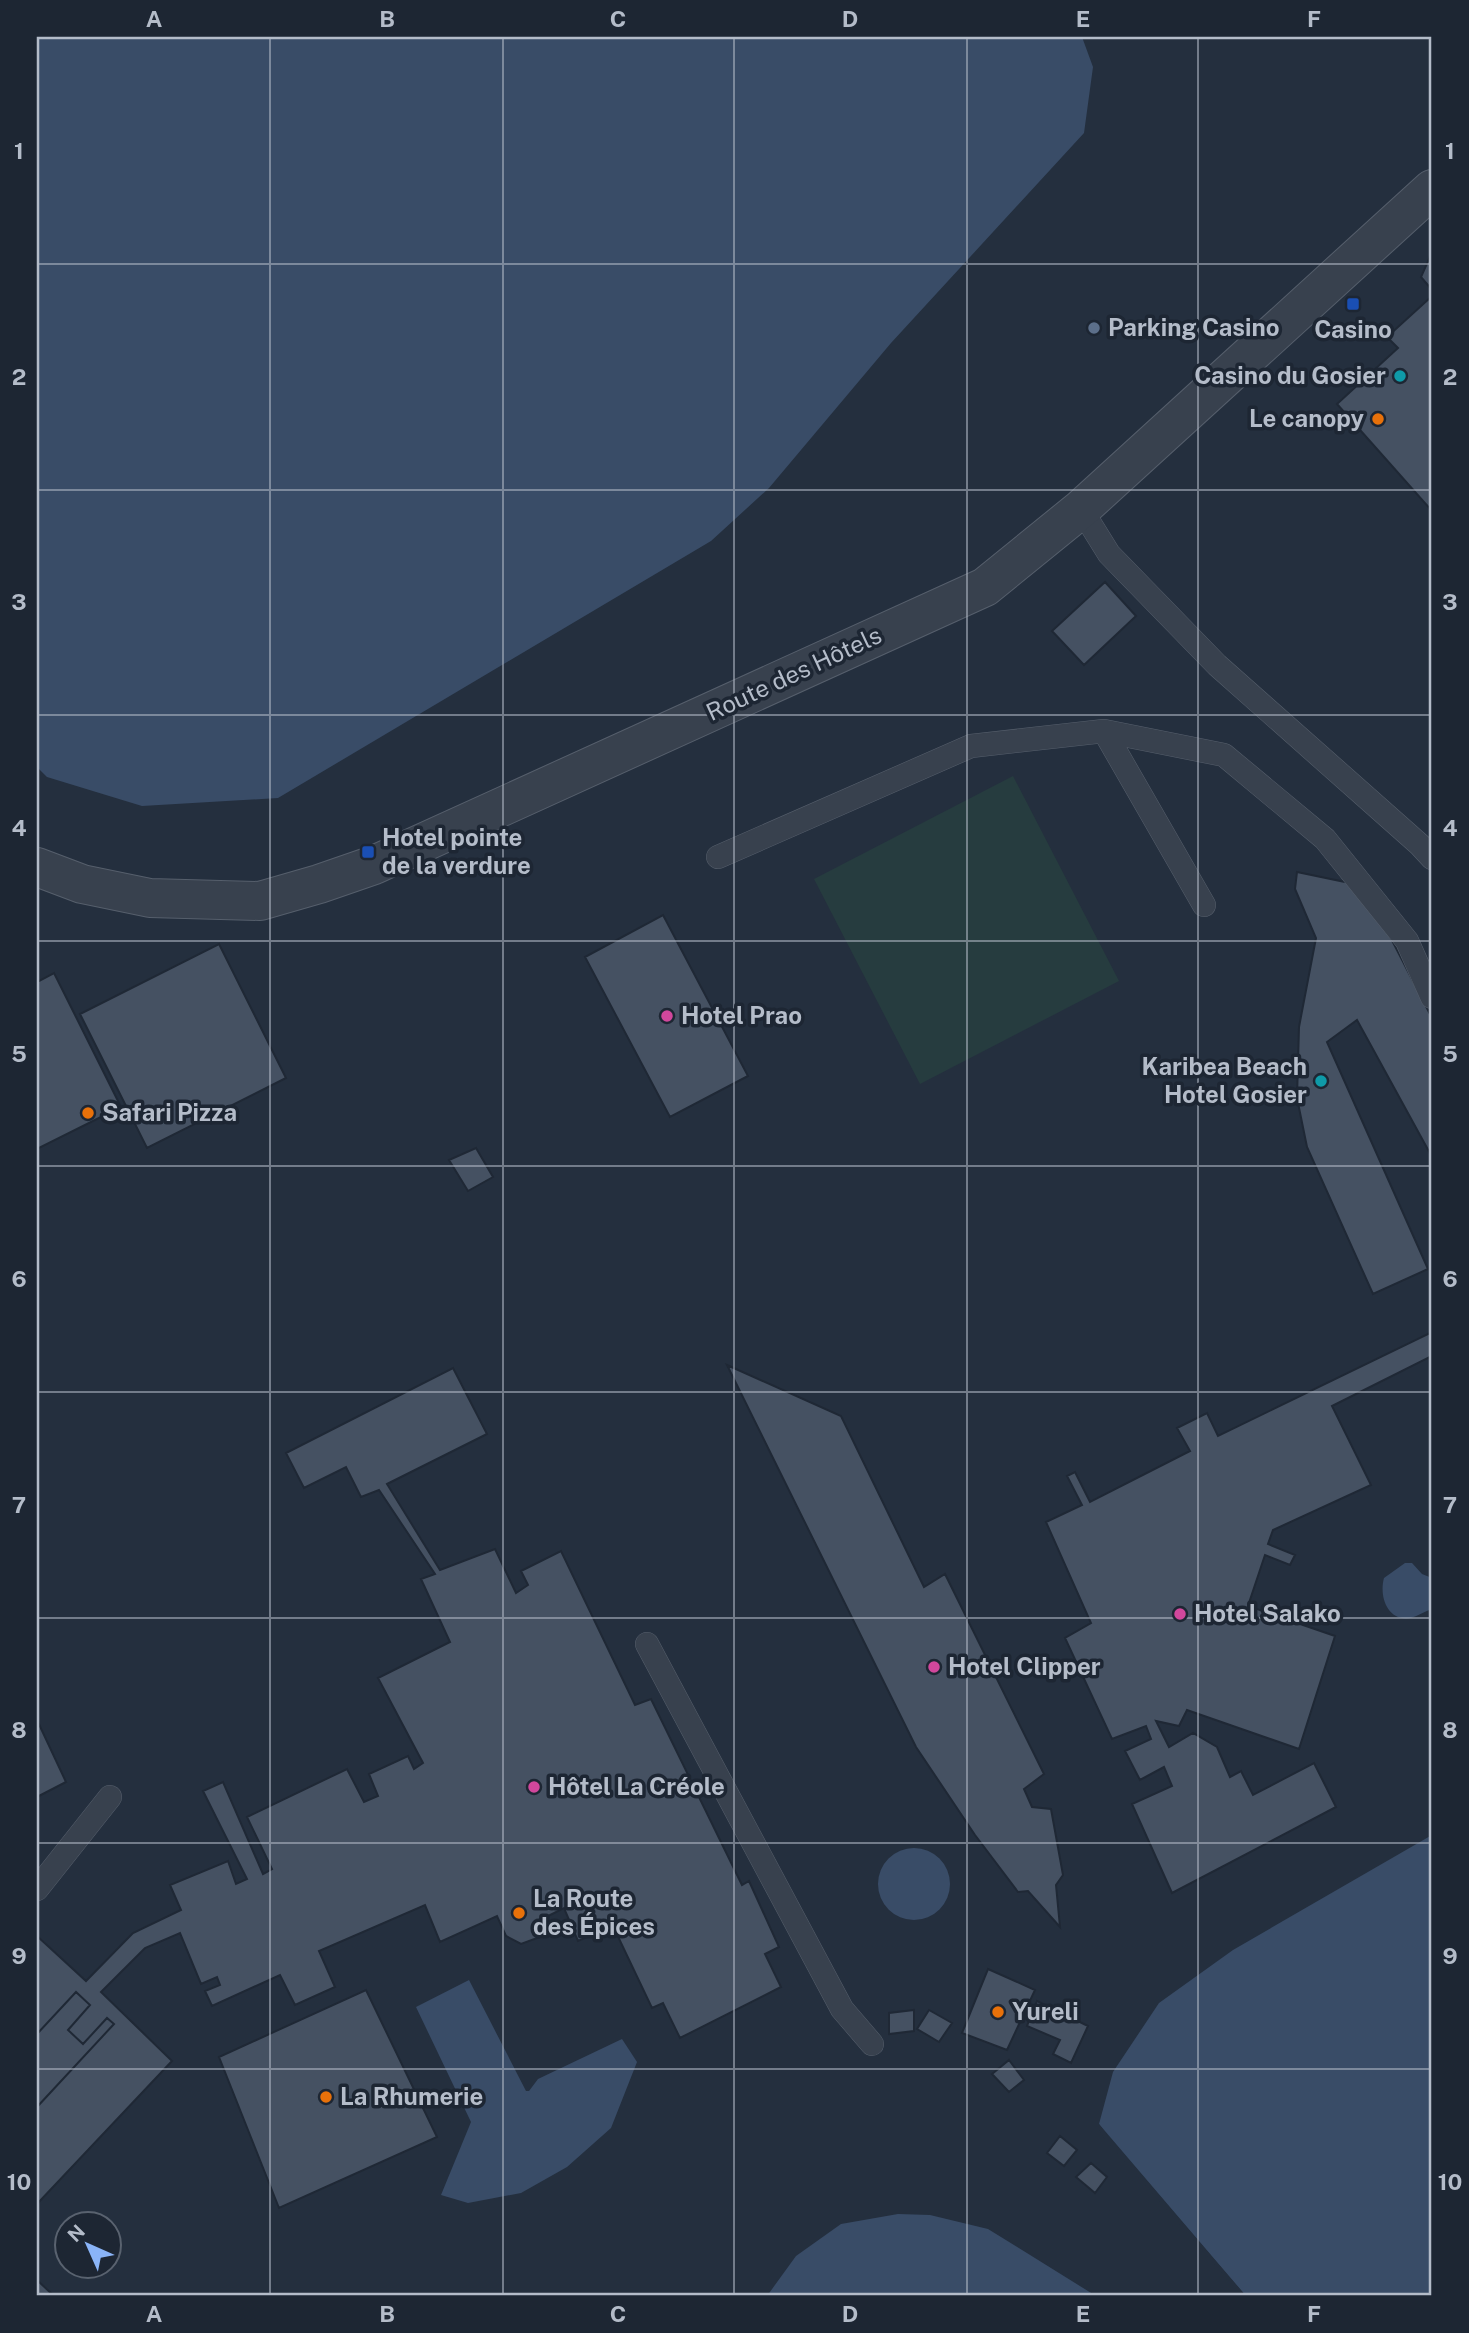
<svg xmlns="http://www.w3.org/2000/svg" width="1469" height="2333" viewBox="0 0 1469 2333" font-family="'Public Sans',sans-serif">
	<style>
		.green { fill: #263c3f }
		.water { fill: #394c67 }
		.pier { fill: #242f3e }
		.building { fill: #455162; stroke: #1f2835; stroke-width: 2 }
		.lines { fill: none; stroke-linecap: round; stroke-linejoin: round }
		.service-casing { stroke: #565f6c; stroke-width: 24 }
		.minor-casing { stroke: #565f6c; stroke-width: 40 }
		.service { stroke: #38414e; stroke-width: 23 }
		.minor { stroke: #38414e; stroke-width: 38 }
		.grid { fill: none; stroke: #b4bcc9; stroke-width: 2; stroke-opacity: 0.55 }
		.transit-dot { fill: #1a4fb4; stroke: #1d2633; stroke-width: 2.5 }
		.service-dot { fill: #5c6f8a; stroke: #1d2633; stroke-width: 2.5 }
		.culture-dot { fill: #0f9aa8; stroke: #1d2633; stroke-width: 2.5 }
		.food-dot { fill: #e8710a; stroke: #1d2633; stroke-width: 2.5 }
		.hotel-dot { fill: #d1479c; stroke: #1d2633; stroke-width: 2.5 }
		.labels { text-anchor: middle; stroke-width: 7; stroke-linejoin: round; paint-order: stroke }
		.poi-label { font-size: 24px; font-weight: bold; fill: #b4bcc9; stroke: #1d2633; text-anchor: start }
		.street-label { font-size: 24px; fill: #b4bcc9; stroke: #1d2633 }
		.neatline { fill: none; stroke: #b4bcc9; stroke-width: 2.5 }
		.grid-label { font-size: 23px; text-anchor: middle; font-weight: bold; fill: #b4bcc9 }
	</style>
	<rect width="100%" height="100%" fill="#242f3e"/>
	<path class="green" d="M1013,776L1119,981L920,1084L814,879Z"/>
	<path class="water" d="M37,37H1082L1093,67L1084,133L891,343L769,488L711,541L278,798L142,806L47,777L37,767Z
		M1405,1563H1412L1422,1574L1432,1578V1609C1425,1611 1418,1616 1411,1618C1387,1622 1379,1596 1384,1578Z
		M1432,1835V2296H1246L1099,2124L1113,2072L1159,2003L1233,1950Z
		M878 1884a36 36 0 1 1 72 0a36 36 0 1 1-72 0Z
		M469,1980L526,2091H529L538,2079L622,2039L637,2062L611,2128L567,2167L521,2193L468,2203L441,2195L471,2122L416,2007Z
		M898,2214L930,2215L988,2229L1096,2296H767L796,2256L841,2224Z"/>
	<path class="pier" d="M1099,2124L1107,2135L1246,2296H1242L1104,2138L1099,2130Z"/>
	<path class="building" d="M1432,252V290L1421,277Z
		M1432,296V511L1337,404L1398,348L1387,337Z
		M1105,582L1136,616L1084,665L1052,631Z
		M1297,872L1364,886L1432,1018V1157L1357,1020L1327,1042L1428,1269L1373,1294L1307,1147L1297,1098L1299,1027L1316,938L1295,889Z
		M663,915L748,1076L670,1117L585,957Z
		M219,944L286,1078L147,1148L80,1014Z
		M54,973L121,1107L37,1149V982Z
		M476,1148L493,1177L468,1191L449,1160Z
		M1432,1332V1356L1332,1406L1371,1485L1273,1530L1268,1544L1295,1555L1290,1565L1265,1555L1248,1606L1335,1636L1299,1749L1187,1710L1179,1726L1156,1721L1169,1747L1193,1733L1217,1747L1230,1777L1241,1771L1253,1795L1314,1763L1336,1807L1172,1893L1132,1804L1172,1786L1164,1767L1140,1780L1125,1751L1151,1739L1146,1726L1112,1739L1065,1638L1091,1623L1046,1522L1082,1505L1067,1476L1075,1472L1090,1502L1190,1451L1177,1428L1207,1413L1218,1436Z
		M727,1365L841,1416L924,1587L945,1574L1044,1774L1024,1789L1032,1807L1051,1809L1063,1875L1056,1885L1060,1927L1028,1891L1018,1892L975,1835L916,1747Z
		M453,1368L487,1434L387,1484L440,1570L495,1549L516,1593L528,1585L521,1571L561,1551L635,1705L651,1699L742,1885L749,1881L779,1947L765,1954L781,1987L680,2038L663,2003L652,2008L613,1926L578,1941L564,1908L546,1917L540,1937L521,1944L506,1936L497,1916L440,1942L425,1905L319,1951L335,1987L295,2005L280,1975L212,2006L205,1991L220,1985L217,1977L201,1984L180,1933L145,1948L101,1992L172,2061L37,2204V2107L114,2024L107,2018L83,2044L68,2030L90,2005L76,1992L37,2034V1936L86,1981L133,1933L181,1910L170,1885L228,1861L236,1884L247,1879L203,1791L223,1782L263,1874L272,1869L247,1817L347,1769L364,1802L378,1796L369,1774L408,1756L414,1769L423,1763L378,1678L450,1642L421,1579L435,1574L379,1490L361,1497L346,1467L304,1488L286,1453Z
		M453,1368L487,1434L387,1484L440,1570L495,1549L516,1593L528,1585L521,1571L561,1551L635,1705L651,1699L742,1885L749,1881L779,1947L765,1954L781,1987L680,2038L663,2003L652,2008L613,1926L578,1941L564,1908L546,1917L540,1937L521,1944L506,1936L497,1916L440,1942L425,1905L319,1951L335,1987L295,2005L280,1975L212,2006L205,1991L220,1985L217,1977L201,1984L180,1933L145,1948L101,1992L172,2061L37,2204V1936L86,1981L133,1933L181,1910L170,1885L228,1861L236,1884L247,1879L203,1791L223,1782L263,1874L272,1869L247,1817L347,1769L364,1802L378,1796L369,1774L408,1756L414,1769L423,1763L378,1678L450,1642L421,1579L435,1574L379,1490L361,1497L346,1467L304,1488L286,1453Z
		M37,1720L66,1782L37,1797Z
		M988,1969L1035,1990L1007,2050L962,2033Z
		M366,1990L437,2137L279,2208L219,2057Z
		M1037,2001L1088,2026L1071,2063L1053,2054L1060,2040L1027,2026Z
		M914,2010V2031L889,2034V2013Z
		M929,2010L952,2023L939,2042L917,2029Z
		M1009,2060L1024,2080L1009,2092L992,2074Z
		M1060,2136L1077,2150L1064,2166L1047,2153Z
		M1091,2163L1107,2177L1095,2193L1076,2177Z
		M37,2280L54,2296H37Z
		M37,2280L54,2296H37Z"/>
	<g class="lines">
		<defs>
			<path id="service" d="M1081,509L1109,554L1217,665L1420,845L1432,858
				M1104,731L1204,905
				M718,857L971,746L1104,731L1224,755L1325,839L1407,941L1432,997
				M647,1644L842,2009L872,2044
				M37,1889L110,1797"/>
			<path id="minor" d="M37,867L82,884L150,898L260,901L319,884L374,865L985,587L1081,509L1432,189"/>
		</defs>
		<use href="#service" class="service-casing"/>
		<use href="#minor" class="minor-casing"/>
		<use href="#service" class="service"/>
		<use href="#minor" class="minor"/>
	</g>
	<path class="grid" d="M270,37V2296M503,37V2296M734,37V2296M967,37V2296M1198,37V2296M37,264H1432M37,490H1432M37,715H1432M37,941H1432M37,1166H1432M37,1392H1432M37,1618H1432M37,1843H1432M37,2069H1432"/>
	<g class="transit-dot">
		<rect x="1346" y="297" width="14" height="14" rx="3.5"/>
		<rect x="361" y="845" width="14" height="14" rx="3.5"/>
	</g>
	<circle class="service-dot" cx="1094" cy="328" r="7"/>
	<g class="culture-dot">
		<circle cx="1400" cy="376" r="7"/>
		<circle cx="1321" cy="1081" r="7"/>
	</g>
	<g class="food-dot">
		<circle cx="1378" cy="419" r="7"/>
		<circle cx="88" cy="1113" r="7"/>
		<circle cx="519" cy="1913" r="7"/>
		<circle cx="998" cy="2012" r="7"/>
		<circle cx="326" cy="2097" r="7"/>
	</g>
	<g class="hotel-dot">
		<circle cx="667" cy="1016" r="7"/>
		<circle cx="1180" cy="1614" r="7"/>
		<circle cx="934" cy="1667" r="7"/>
		<circle cx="534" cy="1787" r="7"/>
	</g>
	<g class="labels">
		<g class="poi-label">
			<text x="1108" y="336">Parking Casino</text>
			<text x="1353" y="338" text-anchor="middle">Casino</text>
			<text x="1386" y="384" text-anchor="end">Casino du Gosier</text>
			<text x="1364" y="427" text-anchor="end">Le canopy</text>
			<text x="382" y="846">Hotel pointe<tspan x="382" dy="28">de la verdure</tspan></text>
			<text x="681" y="1024">Hotel Prao</text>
			<text x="1307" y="1075" text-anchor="end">Karibea Beach<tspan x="1307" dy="28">Hotel Gosier</tspan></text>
			<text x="102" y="1121">Safari Pizza</text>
			<text x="1194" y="1622">Hotel Salako</text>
			<text x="948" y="1675">Hotel Clipper</text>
			<text x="548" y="1795">Hôtel La Créole</text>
			<text x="533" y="1907">La Route<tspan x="533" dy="28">des Épices</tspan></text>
			<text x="1012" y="2020">Yureli</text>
			<text x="340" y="2105">La Rhumerie</text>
		</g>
		<g class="street-label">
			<text transform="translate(794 674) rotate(-25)" y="8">Route des Hôtels</text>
		</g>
	</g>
	<rect width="1469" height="2333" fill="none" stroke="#1d2633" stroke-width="77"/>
	<g transform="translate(88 2245) rotate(315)"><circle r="33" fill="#1d2633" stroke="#59626f" stroke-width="2"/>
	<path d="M0-5L12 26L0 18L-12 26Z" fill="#8ab4f8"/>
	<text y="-10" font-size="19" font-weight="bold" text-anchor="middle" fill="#b4bcc9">N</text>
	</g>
	<rect x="38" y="38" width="1392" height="2256" class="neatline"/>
	<g class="grid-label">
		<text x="154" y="27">A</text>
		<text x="387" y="27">B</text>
		<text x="618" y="27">C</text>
		<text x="850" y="27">D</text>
		<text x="1083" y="27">E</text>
		<text x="1314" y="27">F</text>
		<text x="19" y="159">1</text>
		<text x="1450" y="159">1</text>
		<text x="19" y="385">2</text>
		<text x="1450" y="385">2</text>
		<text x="19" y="610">3</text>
		<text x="1450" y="610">3</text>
		<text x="19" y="836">4</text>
		<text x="1450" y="836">4</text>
		<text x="19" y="1062">5</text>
		<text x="1450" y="1062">5</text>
		<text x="19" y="1287">6</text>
		<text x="1450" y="1287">6</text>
		<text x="19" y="1513">7</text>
		<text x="1450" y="1513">7</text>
		<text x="19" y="1738">8</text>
		<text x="1450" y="1738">8</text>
		<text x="19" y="1964">9</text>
		<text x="1450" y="1964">9</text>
		<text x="19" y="2190">10</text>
		<text x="1450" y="2190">10</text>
		<text x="154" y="2322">A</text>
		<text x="387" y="2322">B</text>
		<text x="618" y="2322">C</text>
		<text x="850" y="2322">D</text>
		<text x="1083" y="2322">E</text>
		<text x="1314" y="2322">F</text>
	</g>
</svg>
